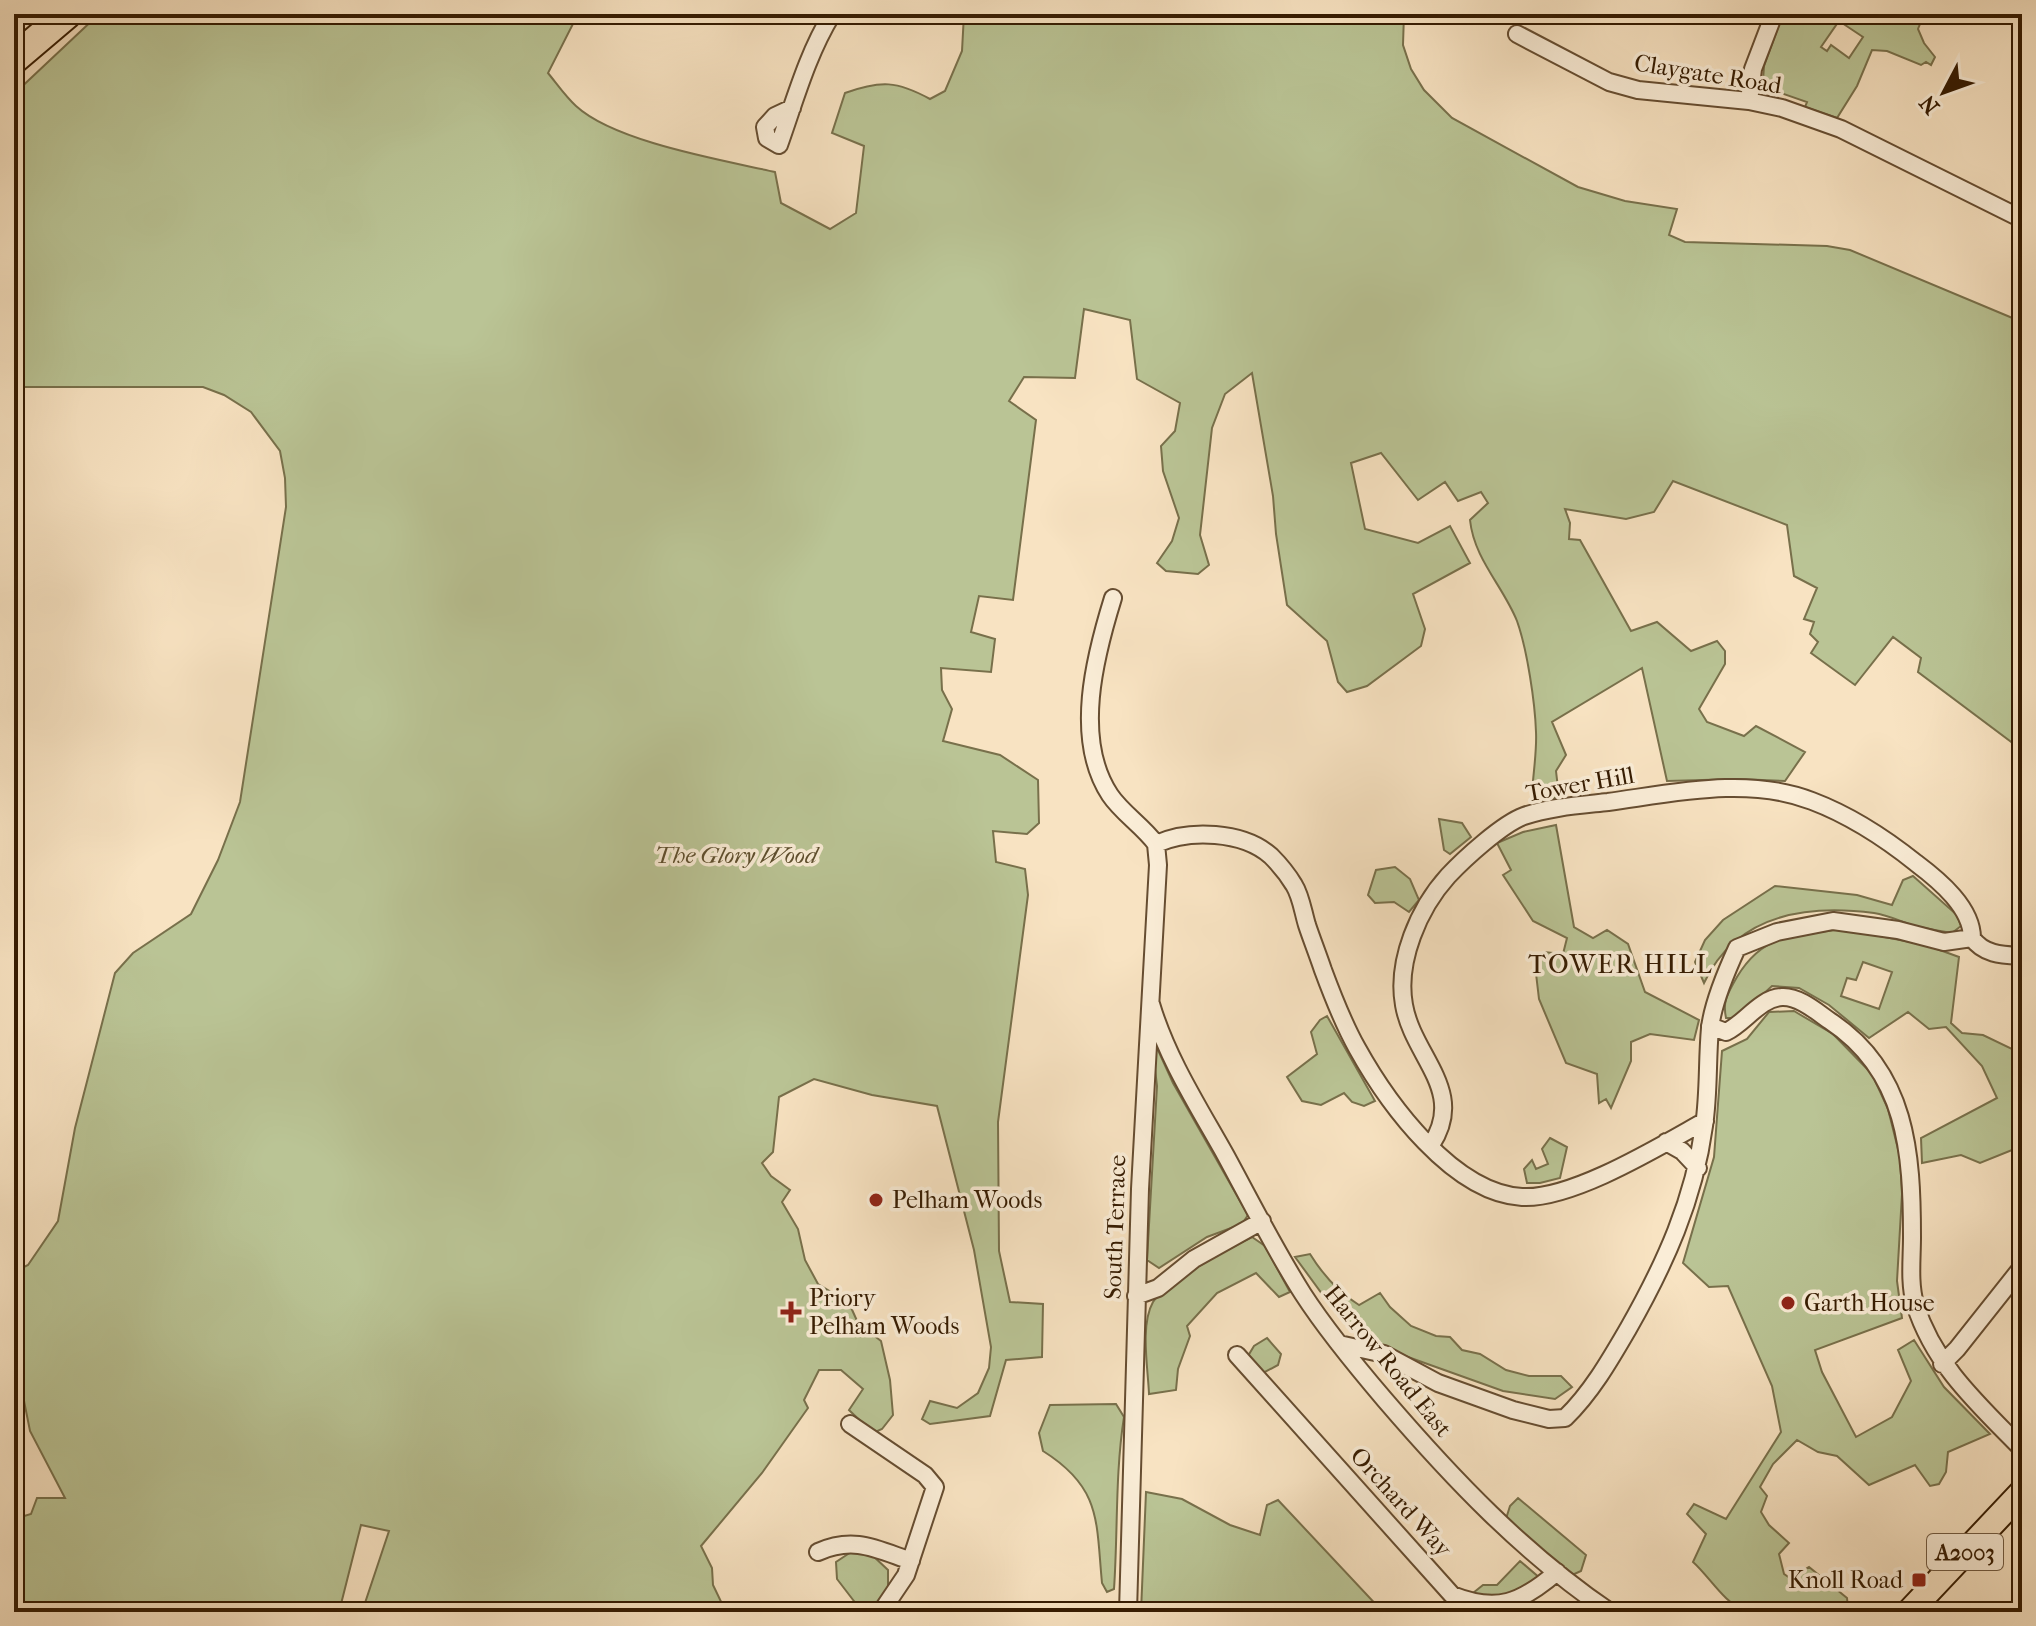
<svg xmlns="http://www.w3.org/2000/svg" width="2036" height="1626" viewBox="0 0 2036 1626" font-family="'IM FELL French Canon',serif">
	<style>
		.green { fill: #bac495; stroke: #78704b; stroke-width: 2; fill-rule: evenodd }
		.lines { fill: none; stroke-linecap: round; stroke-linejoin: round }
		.street-casing { stroke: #664d31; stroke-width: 20 }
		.primary-casing { stroke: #351b01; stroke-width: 28 }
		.highway-casing { stroke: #351b01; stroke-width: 32 }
		.street { stroke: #faedd7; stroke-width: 16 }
		.primary { stroke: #f8e3c2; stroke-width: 24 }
		.highway { stroke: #f8e3c2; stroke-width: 28 }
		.poi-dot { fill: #8f2418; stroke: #faedd7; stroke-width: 3 }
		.labels { text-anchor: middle; stroke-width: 7; stroke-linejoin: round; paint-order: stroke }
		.shield { fill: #faedd7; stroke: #705a41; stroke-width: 2 }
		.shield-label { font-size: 22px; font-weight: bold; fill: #351b01 }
		.street-label { font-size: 24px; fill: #351b01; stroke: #faedd7 }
		.park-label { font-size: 24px; font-style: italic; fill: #5d4e2d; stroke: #faedd7 }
		.poi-label { font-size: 24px; fill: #351b01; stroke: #faedd7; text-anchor: start }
		.neighbourhood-label { font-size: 26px; letter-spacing: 2px; fill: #351b01; stroke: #faedd7 }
	</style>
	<rect width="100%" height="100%" fill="#f8e3c2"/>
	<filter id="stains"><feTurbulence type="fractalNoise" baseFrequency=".0025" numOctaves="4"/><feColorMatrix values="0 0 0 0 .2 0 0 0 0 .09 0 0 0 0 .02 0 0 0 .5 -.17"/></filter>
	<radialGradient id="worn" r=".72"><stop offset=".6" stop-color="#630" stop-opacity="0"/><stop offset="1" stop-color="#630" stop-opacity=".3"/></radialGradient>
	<path class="green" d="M99,14H578L548,73C557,84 566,97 576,106C615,142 722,160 775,172L781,203L830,229L856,213L864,146L832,133L845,93C881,80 897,81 930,99L945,91L962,51L964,14H1404L1403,45L1411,69L1424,90L1452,118L1578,187L1625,201L1677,209L1669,235L1685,242L1827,246L1850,250L2022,322V657L2019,659L2018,674L2022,682V745L2014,744L1918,672L1921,658L1893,637L1855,685L1811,653L1818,642L1810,634L1814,622L1804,619L1817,588L1794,576L1787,525L1673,481L1654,512L1626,519L1565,509L1570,523L1569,539L1580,540L1631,631L1657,622L1691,651L1717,641L1725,651V664L1699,709L1707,722L1744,736L1756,726L1805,752L1785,781L1738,779L1667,781L1642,668L1552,722L1566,755L1556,771L1559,797L1542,801L1532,794C1533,774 1537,752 1536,732C1535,702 1527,649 1517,621C1503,586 1474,559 1470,520L1488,503L1481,492L1458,501L1445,482L1418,500L1381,453L1351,463L1365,529L1418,543L1450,526L1470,563L1413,594L1425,629L1421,646L1367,686L1347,692L1338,682L1327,641L1287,605L1276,534L1273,496L1252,373L1225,394L1212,428L1200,535L1209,565L1198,574L1166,571L1157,563L1172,541L1179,518L1163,471L1161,446L1175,431L1180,403L1137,379L1130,320L1084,309L1075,378L1024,377L1009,401L1036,420L1013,600L979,596L971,632L995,639L991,672L941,668L942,690L952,709L943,741L1000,755L1038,780L1039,823L1027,834L993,831L996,862L1025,869L1028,895L998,1122L999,1251L1010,1302L1043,1304L1042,1357L1006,1360L990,1416L930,1424L922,1419L930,1401L957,1408L978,1393L989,1368L991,1347L974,1250L937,1106L872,1095L814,1079L779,1097L773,1152L762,1163L771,1176L790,1190L782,1202L798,1229L805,1260L818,1284L849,1303L858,1323L881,1341L890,1380L893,1415L882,1429L873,1433L849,1410L863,1389L841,1370H819L804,1400L808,1408L762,1473L701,1546L712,1568L713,1585L726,1612H362L389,1531L361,1525L339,1612H14V1519L31,1514L37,1498H65L30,1431L14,1351V1272L28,1265L58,1221L75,1128L115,973L133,953L191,914L218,860L240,802L286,507L285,478L280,451L251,412L224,395L203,387H14V94Z
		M1783,14H1924L1918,29L1924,43L1935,57L1931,65L1926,62L1921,65L1887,51L1872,50L1857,86L1837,118L1805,107L1807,102L1772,90L1763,80L1764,66ZM1839,21L1863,37L1849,58L1831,45L1827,51L1821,47Z
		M1439,819L1462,823L1471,837L1450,854L1444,850Z
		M1556,825L1574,927L1593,938L1607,930L1628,944L1645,992L1699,1020L1694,1040L1650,1034L1631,1042V1061L1611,1108L1606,1099L1599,1103L1597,1074L1566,1063L1539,999L1535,965L1544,952L1563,954L1567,938L1533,921L1503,875L1511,870L1497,843L1523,832Z
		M1395,867L1410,879L1419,900L1409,912L1394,902L1375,903L1368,895L1376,870Z
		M1913,876L1957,915L1961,926L1952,933C1940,931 1927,929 1915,926C1902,922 1888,915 1874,913C1805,904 1736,915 1704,983L1695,962L1705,940L1723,920L1775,886L1857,895L1892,905L1903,880Z
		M1843,929L1926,945L1959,957L1951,1023L1962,1033L1983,1035L2016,1051L2022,1049V1146L1980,1163L1961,1155L1922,1163L1921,1138L1997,1098L1982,1066L1946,1027L1929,1029L1908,1012L1869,1038L1829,1005L1799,988L1772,986L1737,1018H1726C1723,1003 1726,997 1733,984C1760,933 1791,936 1843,929ZM1863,962L1892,972L1879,1009L1841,996L1847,978L1856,980Z
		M1794,1011L1833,1034L1872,1074L1888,1109L1900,1157L1902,1194L1897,1281L1902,1318L1815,1350L1822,1372L1856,1437L1892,1417L1911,1381L1898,1350L1914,1340L1944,1387L1990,1434L1948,1452L1946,1472L1939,1484L1930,1486L1915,1465L1869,1485L1837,1456L1818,1452L1797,1440L1773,1464L1760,1487L1767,1496L1761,1512L1769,1525L1789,1543L1779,1554L1784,1574L1790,1578L1809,1567L1847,1598L1848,1609L1845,1612H1811L1803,1606L1798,1612C1785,1612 1755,1616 1745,1611C1724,1603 1709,1576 1693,1562L1706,1534L1687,1514L1694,1504L1726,1519L1781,1432L1772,1386L1728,1286L1709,1287L1683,1263L1714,1157L1722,1051L1747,1039L1769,1012Z
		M1327,1016L1375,1101L1364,1106L1352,1102L1344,1093L1321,1105L1302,1101L1287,1077L1317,1054L1311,1032L1320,1020Z
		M1158,1050L1173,1083L1248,1215L1242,1224L1207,1237L1159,1268L1147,1260L1157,1086L1153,1052Z
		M1550,1138L1567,1147L1560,1178L1540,1183H1527L1524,1169L1532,1160L1536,1169L1548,1164L1542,1149Z
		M1252,1237L1265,1246L1290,1292L1279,1297L1256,1273L1217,1293L1187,1326L1190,1336L1178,1369L1176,1390L1149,1394C1148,1368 1140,1325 1153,1302C1165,1282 1230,1248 1252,1237Z
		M1310,1254C1323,1275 1338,1292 1359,1305L1380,1293L1390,1307L1411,1326L1436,1336L1450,1337L1462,1350L1480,1354L1506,1370L1529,1376H1561L1572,1387L1555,1399L1503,1391L1394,1352L1360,1332L1328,1302L1295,1257Z
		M1267,1338L1281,1354L1278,1365L1263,1373L1248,1356L1254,1346Z
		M1116,1404L1124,1417C1115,1474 1118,1532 1114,1589L1107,1592L1102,1583C1096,1522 1102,1488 1043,1451L1039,1433L1050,1405Z
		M1146,1492L1182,1499L1230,1525L1260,1535L1267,1505L1278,1500L1383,1612H1141Z
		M1518,1498L1586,1555L1581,1571L1570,1576L1505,1522L1510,1506Z
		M854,1550L872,1555L888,1570V1587L877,1603L857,1605L837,1579L836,1562Z
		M1520,1561L1541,1579L1520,1594L1489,1601L1473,1593L1483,1585H1497Z"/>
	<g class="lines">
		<defs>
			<path id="street" d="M1517,34L1609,82L1638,90L1749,101L1782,108L1841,129L2022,219
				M1749,101L1753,69L1774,14
				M792,108L775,116L765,127L767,138L779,145C795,100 807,55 832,14
				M1113,598C1095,656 1073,739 1110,795C1122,813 1143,826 1156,844
				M1156,844C1189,829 1243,831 1271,856C1279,864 1288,875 1294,885C1301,896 1303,912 1307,925C1312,940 1318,955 1323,970C1333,997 1343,1023 1357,1048C1388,1104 1453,1193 1522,1197C1572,1200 1660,1146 1705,1121
				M1972,938C1984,955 2003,955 2022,956
				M1151,1004C1167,1058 1198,1106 1226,1156C1251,1202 1275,1250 1303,1294C1327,1331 1356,1366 1385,1400C1452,1478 1524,1554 1610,1612
				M1710,1026L1726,1032C1745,1023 1760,998 1782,997C1799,996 1817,1012 1830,1021C1907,1072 1912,1153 1912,1237C1912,1259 1909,1282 1915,1304C1934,1365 1978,1404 2022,1449
				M1666,1142L1682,1151L1698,1168
				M1136,1296L1158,1288L1194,1259L1262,1221
				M1339,1344L1384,1354L1438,1383L1513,1410L1549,1419L1565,1418C1591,1393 1610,1360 1628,1329C1665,1264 1694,1200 1704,1126C1709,1093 1707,1061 1710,1028C1713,1002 1726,972 1737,948L1777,932L1833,921L1898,930L1944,942L1972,938C1972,908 1940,881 1916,863C1886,839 1849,815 1812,801C1748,776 1674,793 1608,802C1581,805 1550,807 1524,816C1502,824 1464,859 1448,876C1419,908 1396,961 1404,1005C1413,1057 1467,1091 1431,1145
				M1237,1355L1452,1595C1497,1613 1521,1603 1557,1572
				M1942,1364L1957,1349L2022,1267
				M850,1424L925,1475L935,1487L906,1575L881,1612
				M818,1552C854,1536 876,1549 911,1561
				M1128,1612L1140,1189L1158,865L1156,844"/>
			<path id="primary" d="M1909,1612L2022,1492"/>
			<path id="highway" d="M14,59L67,14"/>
		</defs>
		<use href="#street" class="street-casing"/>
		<use href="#primary" class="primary-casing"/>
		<use href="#highway" class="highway-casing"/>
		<use href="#street" class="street"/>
		<use href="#primary" class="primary"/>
		<use href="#highway" class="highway"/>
	</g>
	<g class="poi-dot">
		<circle cx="876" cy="1200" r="8"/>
		<circle cx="1788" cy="1303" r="8"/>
		<path d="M787 1300h8v8h8v8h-8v8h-8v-8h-8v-8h8z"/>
		<rect x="1911" y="1572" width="16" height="16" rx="4"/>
	</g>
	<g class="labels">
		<rect class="shield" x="1927" y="1534" width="76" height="36" rx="6"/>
		<g class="shield-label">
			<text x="1965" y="1560">A2003</text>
		</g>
		<g class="street-label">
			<text transform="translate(1708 74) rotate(9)" y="8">Claygate Road</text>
			<text transform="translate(1580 784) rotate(-10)" y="8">Tower Hill</text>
			<text transform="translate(1115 1227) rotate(-88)" y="8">South Terrace</text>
			<text transform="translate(1388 1361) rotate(51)" y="8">Harrow Road East</text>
			<text transform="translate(1401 1502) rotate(48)" y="8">Orchard Way</text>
		</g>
		<g class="park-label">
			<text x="736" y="863">The Glory Wood</text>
		</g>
		<g class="poi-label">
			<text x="892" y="1208">Pelham Woods</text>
			<text x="809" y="1306">Priory<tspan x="809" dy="28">Pelham Woods</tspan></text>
			<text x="1804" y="1311">Garth House</text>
			<text x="1903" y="1588" text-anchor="end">Knoll Road</text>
		</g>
		<g class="neighbourhood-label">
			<text x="1621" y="973">TOWER HILL</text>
		</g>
	</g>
	<rect width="2036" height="1626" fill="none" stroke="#f8e3c2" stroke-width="48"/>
	<rect x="16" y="16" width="2004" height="1594" fill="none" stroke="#351b01" stroke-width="4"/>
	<rect x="24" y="24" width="1988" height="1578" fill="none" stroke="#351b01" stroke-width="2"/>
	<g transform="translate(1944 92) rotate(229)" stroke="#faedd7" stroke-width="6" paint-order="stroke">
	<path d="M0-6L14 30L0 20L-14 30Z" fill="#351b01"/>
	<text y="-12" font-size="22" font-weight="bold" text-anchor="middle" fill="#351b01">N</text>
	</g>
	<rect width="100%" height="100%" filter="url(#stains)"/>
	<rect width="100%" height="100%" fill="url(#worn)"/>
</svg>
